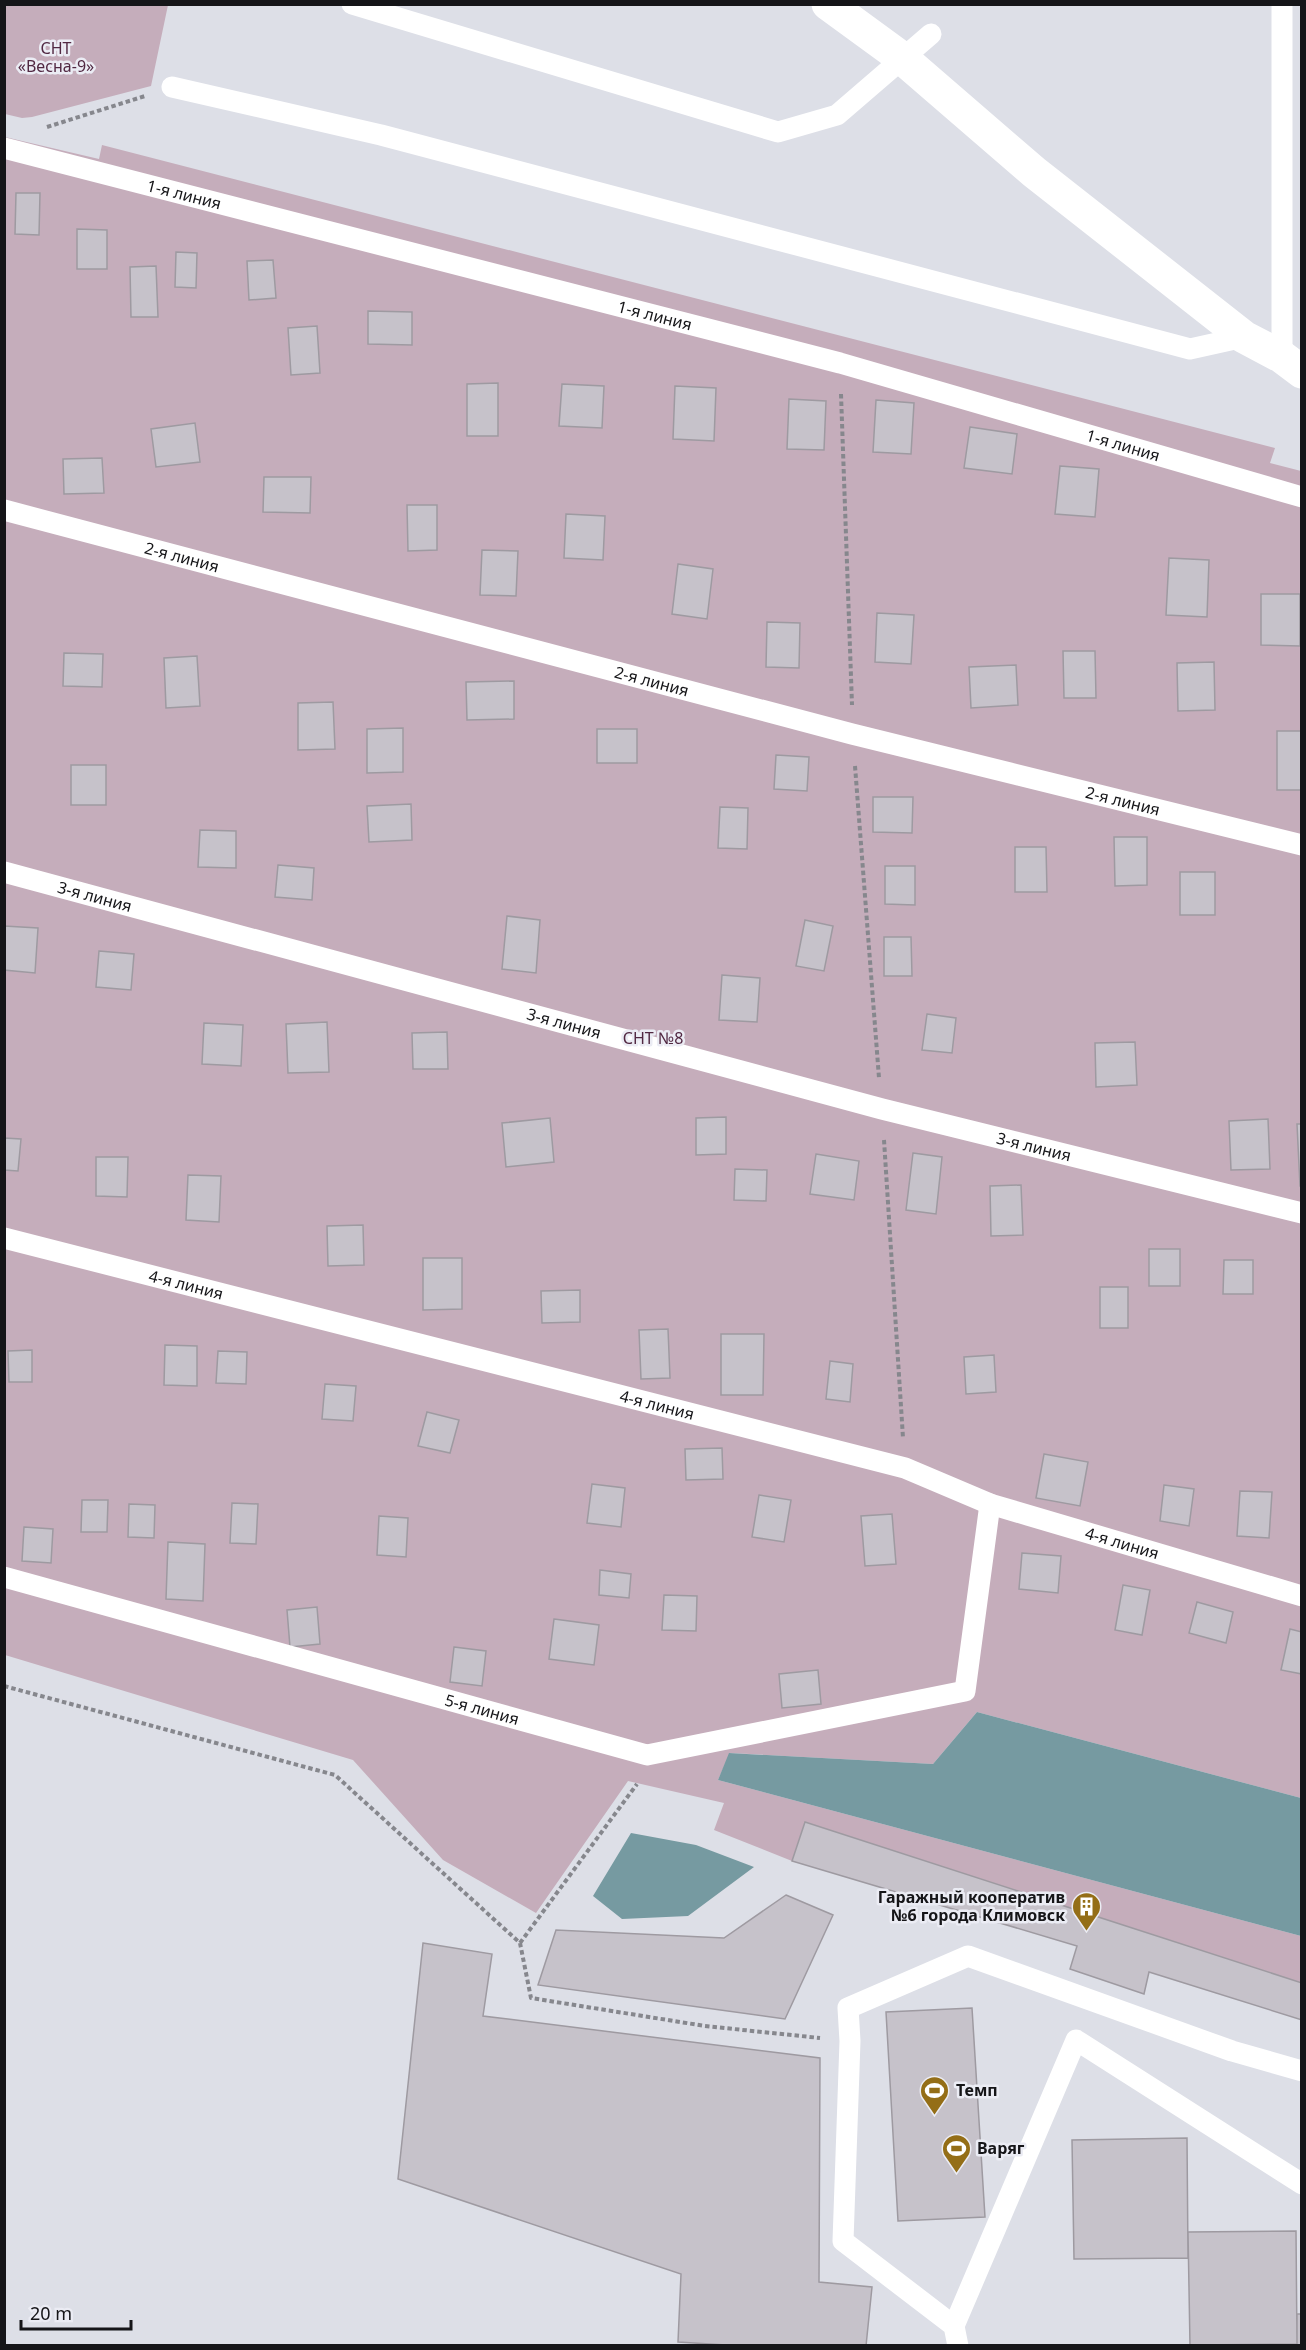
<svg xmlns="http://www.w3.org/2000/svg" width="1306" height="2350" viewBox="0 0 1306 2350" font-family="'Noto Sans',sans-serif">
	<style>
		.green { fill: #c5adbb }
		.water { fill: #769aa1 }
		.building { fill: #c6c2ca; stroke: #9e9aa1; stroke-width: 1.5 }
		.lines { fill: none; stroke-linecap: round; stroke-linejoin: round }
		.path { stroke: #86878d; stroke-width: 4; stroke-dasharray: 4.5 3; stroke-linecap: butt }
		.service { stroke: #fff; stroke-width: 21 }
		.minor { stroke: #fff; stroke-width: 33 }
		.labels { text-anchor: middle; stroke-width: 5; stroke-linejoin: round; paint-order: stroke }
		.park-label { font-size: 16px; fill: #512842; stroke: #ebecf4 }
		.street-label { font-size: 16px; fill: #151518; stroke: #ebecf4 }
		.poi-label { font-size: 16px; font-weight: bold; fill: #151518; stroke: #ebecf4; text-anchor: start }
	</style>
	<rect width="100%" height="100%" fill="#dddfe7"/>
	<path class="green" d="M5,4L168,5L151,86L32,117L22,118L5,114Z
		M5,137L99,159L102,145L1275,448L1270,463L1301,471V1798L977,1712L933,1764L730,1753L718,1780L1301,1936V1983L805,1822L792,1861L714,1830L724,1803L628,1781L536,1913L443,1860L353,1760L5,1655Z"/>
	<path class="water" d="M977,1712L1301,1798V1936L718,1780L729,1753L933,1764Z
		M631,1833L696,1845L754,1867L688,1916L622,1919L593,1896Z"/>
	<path class="building" d="M16,193H40L39,235L15,234Z
		M77,229L107,230V269H77Z
		M176,252L197,253L196,288L175,287Z
		M273,260L276,298L249,300L247,261Z
		M156,266L158,317H131L130,267Z
		M368,311L412,312V345L368,344Z
		M317,326L320,373L291,375L288,328Z
		M498,383V436H467V384Z
		M562,384L604,386L602,428L559,426Z
		M675,386L716,388L714,441L673,439Z
		M789,399L826,401L824,450L787,449Z
		M876,400L914,403L911,454L873,452Z
		M195,423L200,462L156,467L151,429Z
		M970,427L1017,434L1012,474L964,468Z
		M102,458L104,493L64,494L63,459Z
		M1060,466L1099,469L1095,517L1055,514Z
		M264,477H311L310,513L263,512Z
		M407,505H437V550L408,551Z
		M566,514L605,516L603,560L564,558Z
		M482,550L518,551L516,596L480,595Z
		M1169,558L1209,560L1207,617L1166,615Z
		M678,564L713,569L707,619L672,614Z
		M1261,594H1300V646L1261,645Z
		M877,613L914,615L911,664L875,662Z
		M767,622L800,623L799,668L766,667Z
		M1063,651H1095L1096,698H1064Z
		M64,653L103,654L102,687L63,686Z
		M197,656L200,706L166,708L164,658Z
		M1214,662L1215,710L1178,711L1177,663Z
		M1016,665L1018,705L971,708L969,667Z
		M514,681V719L467,720L466,682Z
		M333,702L335,749L298,750V703Z
		M403,728V772L367,773V729Z
		M597,729H637V763H597Z
		M1277,731H1302V790H1277Z
		M776,755L809,757L807,791L774,789Z
		M71,765H106V805H71Z
		M873,797H913L912,833L873,832Z
		M411,804L412,840L369,842L367,806Z
		M720,807L748,808L747,849L718,848Z
		M200,830L236,831V868L198,867Z
		M1114,837H1147V885L1115,886Z
		M1015,847H1046L1047,892H1015Z
		M278,865L314,868L312,900L275,897Z
		M885,866H915V905L885,904Z
		M1180,872H1215V915H1180Z
		M507,916L540,920L536,973L502,969Z
		M805,920L833,926L824,971L796,966Z
		M4,926L38,928L35,973L4,970Z
		M884,937H911L912,976H884Z
		M99,951L134,954L131,990L96,987Z
		M722,975L760,978L757,1022L719,1020Z
		M927,1014L956,1018L952,1053L922,1050Z
		M327,1022L329,1072L288,1073L286,1024Z
		M204,1023L243,1025L241,1066L202,1064Z
		M447,1032L448,1069H413L412,1033Z
		M1135,1042L1137,1085L1096,1087L1095,1043Z
		M726,1117V1154L696,1155V1118Z
		M550,1118L554,1162L506,1167L502,1123Z
		M1268,1119L1270,1169L1231,1170L1229,1121Z
		M1297,1124H1302V1186H1300Z
		M4,1138L21,1139L18,1171L4,1170Z
		M913,1153L942,1157L936,1214L906,1210Z
		M816,1154L859,1161L854,1200L810,1194Z
		M96,1157H128L127,1197L96,1196Z
		M735,1169L767,1170L766,1201L734,1200Z
		M188,1175L221,1176L219,1222L186,1220Z
		M1021,1185L1023,1235L991,1236L990,1186Z
		M363,1225L364,1265L328,1266L327,1226Z
		M1149,1249H1180V1286H1149Z
		M423,1258H462V1309L423,1310Z
		M1224,1260H1253V1294H1223Z
		M1100,1287H1128V1328H1100Z
		M580,1290V1322L542,1323L541,1291Z
		M668,1329L670,1378L641,1379L639,1330Z
		M721,1334H764L763,1395H721Z
		M165,1345L197,1346V1386L164,1385Z
		M32,1350V1382H9L8,1351Z
		M218,1351L247,1352L246,1384L216,1383Z
		M994,1355L996,1392L966,1394L964,1357Z
		M830,1361L853,1364L850,1402L826,1399Z
		M325,1384L356,1386L353,1421L322,1419Z
		M427,1412L459,1420L450,1453L418,1446Z
		M722,1448L723,1479L686,1480L685,1449Z
		M1044,1454L1088,1462L1080,1506L1036,1498Z
		M592,1484L625,1488L621,1527L587,1523Z
		M1164,1485L1194,1489L1189,1526L1160,1521Z
		M1240,1491L1272,1492L1269,1538L1237,1536Z
		M759,1495L791,1500L784,1542L752,1537Z
		M82,1500H108L107,1532H81Z
		M232,1503L258,1504L256,1544L230,1543Z
		M129,1504L155,1505L154,1538L128,1537Z
		M892,1514L896,1564L865,1566L861,1516Z
		M379,1516L408,1518L406,1557L377,1555Z
		M24,1527L53,1529L51,1563L22,1561Z
		M168,1542L205,1544L203,1601L166,1599Z
		M1022,1553L1061,1556L1058,1593L1019,1589Z
		M600,1570L631,1574L629,1598L599,1595Z
		M1123,1585L1150,1590L1142,1635L1115,1630Z
		M664,1595L697,1596L696,1631L662,1630Z
		M1197,1602L1233,1612L1226,1643L1189,1633Z
		M317,1607L320,1644L290,1647L287,1610Z
		M554,1619L599,1625L594,1665L549,1659Z
		M1290,1629L1302,1632V1674L1281,1670Z
		M454,1647L486,1651L482,1686L450,1682Z
		M818,1670L821,1704L782,1708L779,1674Z
		M805,1822L1302,1983V2020L1149,1972L1144,1994L1070,1969L1077,1946L792,1861Z
		M786,1895L833,1915L785,2019L538,1985L556,1930L724,1938Z
		M423,1943L492,1954L483,2016L820,2058L819,2282L872,2287L866,2346H742L678,2342L681,2274L398,2179Z
		M972,2008L985,2217L898,2221L886,2012Z
		M1187,2138L1188,2258L1074,2259L1072,2140Z
		M1296,2231L1297,2344L1190,2345L1188,2232Z
		M1297,2314H1302V2346H1297Z"/>
	<g class="lines">
		<path class="path" d="M47,127L145,96
			M841,394L852,705
			M855,766L879,1078
			M884,1140L903,1438
			M4,1686L335,1775L520,1943L531,1998L705,2026L820,2038
			M520,1943L637,1784"/>
		<g class="service">
			<path d="M352,4L778,132L837,115L931,34"/>
			<path d="M172,87L381,135L1190,349L1244,337"/>
			<path id="s1" d="M4,148L840,363L1302,497"/>
			<path d="M1282,357V4"/>
			<path id="s2" d="M4,510L852,734L1302,845"/>
			<path id="s3" d="M4,872L882,1109L1302,1213"/>
			<path id="s4" d="M4,1238L905,1468L990,1504L1302,1596"/>
			<path id="s5" d="M4,1577L647,1755L965,1691L990,1504"/>
			<path d="M954,2326L1076,2040L1302,2184"/>
			<path d="M958,2346L954,2326L843,2241L850,2041L848,2008L968,1956L1232,2051L1302,2071"/>
		</g>
		<path class="minor" d="M828,4L902,58L1034,172L1244,337L1282,357L1302,372"/>
	</g>
	<defs>
		<symbol id="building-pin" viewBox="-11 -11 22 30"><path d="M0 17L-7.5 6A9.5 9.5 0 1 1 7.5 6Z" fill="#946e17" stroke="#ebecf4"/><path d="M-4-6H4V6H1V3H-1V6H-4ZM-2.5-4.3h1.7v1.8h-1.7ZM.8-4.3h1.7v1.8H.8ZM-2.5-1h1.7V.8h-1.7ZM.8-1h1.7V.8H.8Z" fill="#fff"/></symbol>
		<symbol id="stadium-pin" viewBox="-11 -11 22 30"><path d="M0 17L-7.5 6A9.5 9.5 0 1 1 7.5 6Z" fill="#946e17" stroke="#ebecf4"/><path d="M0-5a6.5 5 0 1 0 0 10a6.5 5 0 1 0 0-10ZM-3.5-1.8h7v3.6h-7Z" fill="#fff"/></symbol>
	</defs>
	<g fill-rule="evenodd">
		<use href="#building-pin" x="1070" y="1890" width="33" height="45"/>
		<use href="#stadium-pin" x="918" y="2074" width="33" height="45"/>
		<use href="#stadium-pin" x="940" y="2132" width="33" height="45"/>
	</g>
	<g class="labels">
		<g class="park-label">
			<text x="56" y="54">СНТ<tspan x="56" dy="18">«Весна-9»</tspan></text>
			<text x="653" y="1044">СНТ №8</text>
		</g>
		<g class="street-label">
			<text dy="6" stroke="none"><textPath href="#s1" startOffset="186">1-я линия</textPath></text>
			<text dy="6" stroke="none"><textPath href="#s1" startOffset="672">1-я линия</textPath></text>
			<text dy="6" stroke="none"><textPath href="#s1" startOffset="1158">1-я линия</textPath></text>
			<text dy="6" stroke="none"><textPath href="#s2" startOffset="184">2-я линия</textPath></text>
			<text dy="6" stroke="none"><textPath href="#s2" startOffset="670">2-я линия</textPath></text>
			<text dy="6" stroke="none"><textPath href="#s2" startOffset="1156">2-я линия</textPath></text>
			<text dy="6" stroke="none"><textPath href="#s3" startOffset="94">3-я линия</textPath></text>
			<text dy="6" stroke="none"><textPath href="#s3" startOffset="580">3-я линия</textPath></text>
			<text dy="6" stroke="none"><textPath href="#s3" startOffset="1066">3-я линия</textPath></text>
			<text dy="6" stroke="none"><textPath href="#s4" startOffset="188">4-я линия</textPath></text>
			<text dy="6" stroke="none"><textPath href="#s4" startOffset="674">4-я линия</textPath></text>
			<text dy="6" stroke="none"><textPath href="#s4" startOffset="1160">4-я линия</textPath></text>
			<text dy="6" stroke="none"><textPath href="#s5" startOffset="496">5-я линия</textPath></text>
		</g>
		<g class="poi-label">
			<text x="1065" y="1903" text-anchor="end">Гаражный кооператив<tspan x="1065" dy="18">№6 города Климовск</tspan></text>
			<text x="956" y="2096">Темп</text>
			<text x="977" y="2154">Варяг</text>
		</g>
	</g>
	<rect width="1306" height="2350" fill="none" stroke="#151518" stroke-width="12"/>
	<path d="M21 2320v9h110v-9" fill="none" stroke="#151518" stroke-width="3"/>
	<text x="30" y="2320" font-size="18" fill="#151518" stroke="#ebecf4" stroke-width="4.5" paint-order="stroke">20 m</text>
</svg>
